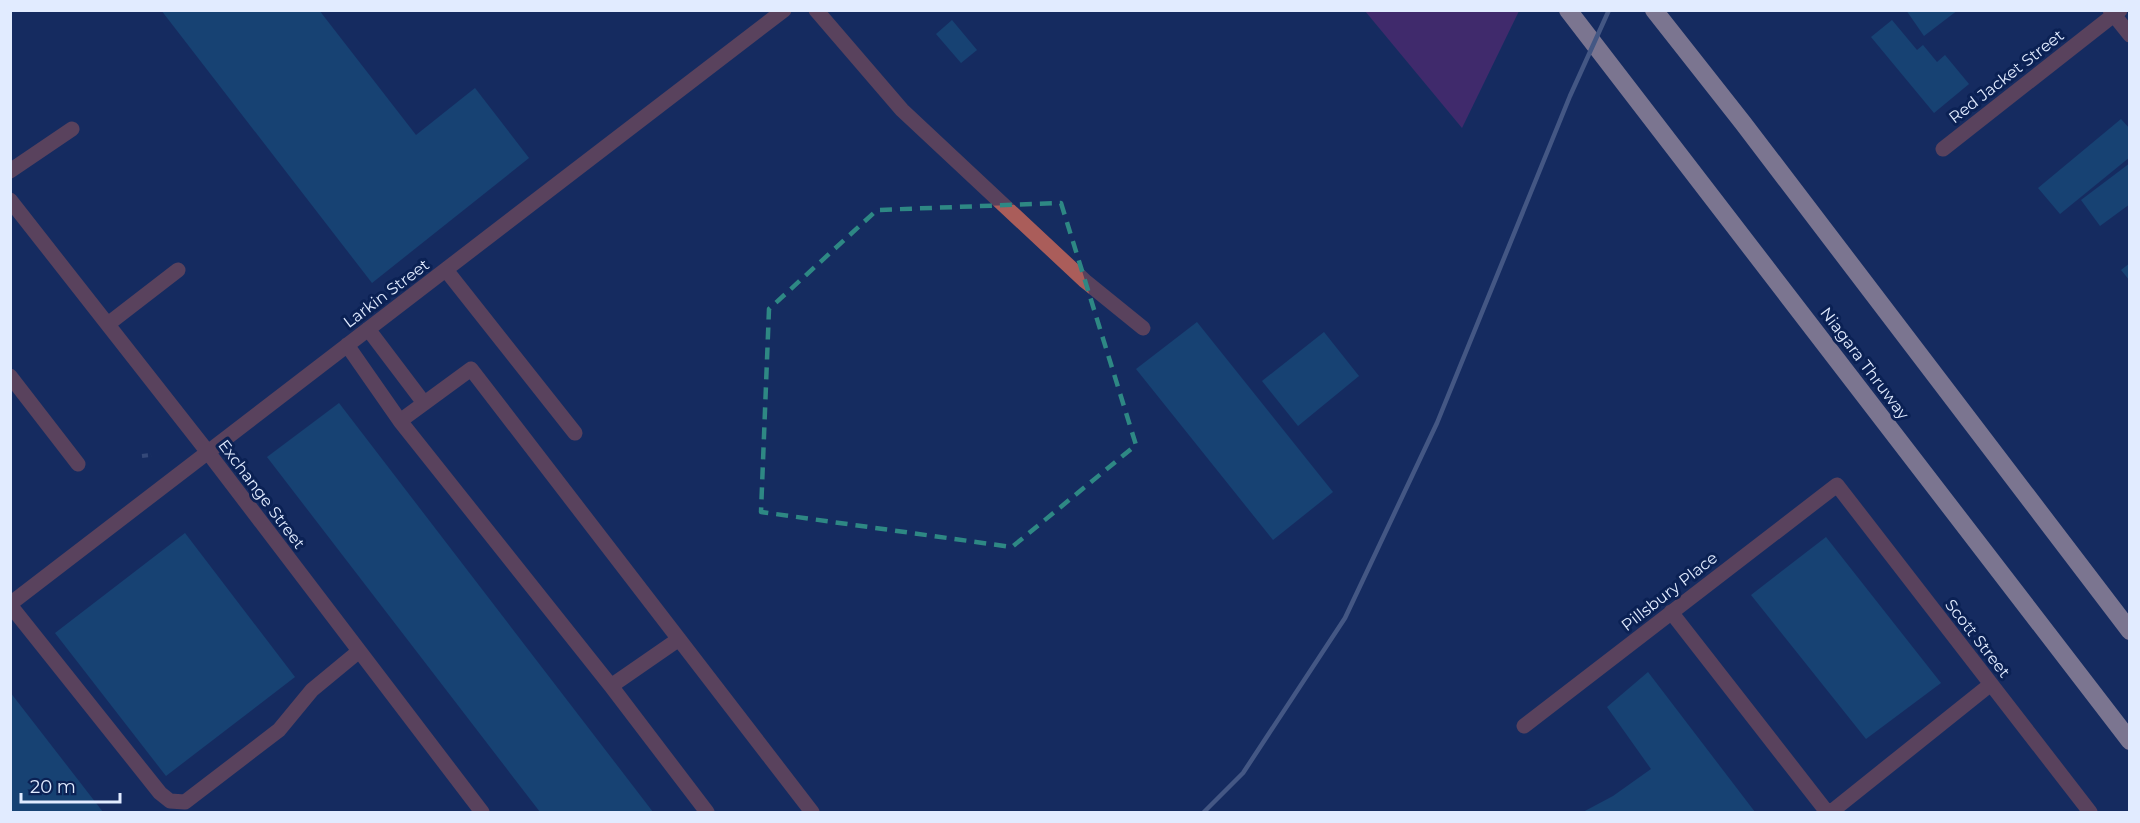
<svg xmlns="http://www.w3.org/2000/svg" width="2140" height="823" viewBox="0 0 2140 823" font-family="Montserrat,sans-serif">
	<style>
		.green { fill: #73287b }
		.building { fill: #195d8a }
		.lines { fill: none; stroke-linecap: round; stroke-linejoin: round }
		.path { stroke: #596b95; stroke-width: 4; stroke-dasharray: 6 3; stroke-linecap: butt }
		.minor { stroke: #aa5d5a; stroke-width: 15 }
		.highway { stroke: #f6cfcb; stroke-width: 18 }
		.rail { stroke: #7c8cb0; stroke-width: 4.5 }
		.marked { fill: none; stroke: #2e8884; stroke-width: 4.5; stroke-dasharray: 12 8; stroke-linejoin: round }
		.labels { text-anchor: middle; stroke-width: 6; stroke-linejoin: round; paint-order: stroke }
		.street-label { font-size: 16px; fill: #e1ebff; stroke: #0b2154 }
	</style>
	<rect width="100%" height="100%" fill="#152c60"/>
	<path class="green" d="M1365,11H1519L1462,128Z"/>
	<path class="building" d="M161,10H319L416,135L475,88L529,158L372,283Z
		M1906,10H1958L1924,36Z
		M952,20L977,50L961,63L936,34Z
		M1892,20L1917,50L1923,45L1937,62L1945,55L1969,84L1934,113L1871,37Z
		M2121,119L2130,129V157L2060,214L2038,188Z
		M2130,163V204L2100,226L2081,200Z
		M2130,263V281L2121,270Z
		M1197,322L1333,492L1273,540L1136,369Z
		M1324,332L1359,376L1298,426L1262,381Z
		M339,403L653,812H540L267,457Z
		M185,533L295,677L166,776L55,633Z
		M1826,537L1941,683L1866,739L1751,595Z
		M1648,672L1755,812H1583L1613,796L1651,769L1607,707Z
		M10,692L103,812H10Z"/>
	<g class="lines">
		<path class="path" d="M142,456L151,455"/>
		<path class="minor" d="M816,10L902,110L1085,281L1143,328
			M2110,10L2130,35
			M1943,149L2120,10
			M10,171L72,129
			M10,200L207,451L482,812
			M446,270L575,433
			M108,324L178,270
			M368,329L424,403
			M347,345L400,421L611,686L707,812
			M10,376L78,464
			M400,421L471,369L812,812
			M10,604L784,10
			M10,605L160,793L170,801L185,802L279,730L312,690L358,652
			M1671,612L1827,812
			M611,686L679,639
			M1524,726L1837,485L2090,812
			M1831,812L1991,684"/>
		<path class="highway" d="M1568,10L2130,741
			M1654,10L1743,123L2130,631"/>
		<path class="rail" d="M1204,812L1243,773L1345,618L1437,423L1570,96L1609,10"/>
	</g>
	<path d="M0 0H2140V823H0ZM1061,203L1136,445L1012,547L761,512L769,309L877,210Z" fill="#152c60" fill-opacity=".55" fill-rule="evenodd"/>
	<path class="marked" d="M1061,203L1136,445L1012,547L761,512L769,309L877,210Z"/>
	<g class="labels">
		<g class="street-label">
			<text transform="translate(2006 76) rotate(-38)" y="6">Red Jacket Street</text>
			<text transform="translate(386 293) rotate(-37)" y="6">Larkin Street</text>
			<text transform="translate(1865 363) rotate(53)" y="6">Niagara Thruway</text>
			<text transform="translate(262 494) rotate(53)" y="6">Exchange Street</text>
			<text transform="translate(1669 591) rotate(-38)" y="6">Pillsbury Place</text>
			<text transform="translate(1978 638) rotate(52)" y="6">Scott Street</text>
		</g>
	</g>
	<rect width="2140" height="823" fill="none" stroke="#e1ebff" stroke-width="24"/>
	<path d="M21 793v9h99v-9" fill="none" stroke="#e1ebff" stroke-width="3"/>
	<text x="30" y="793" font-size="18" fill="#e1ebff" stroke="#0b2154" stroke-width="4.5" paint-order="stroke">20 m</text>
</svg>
